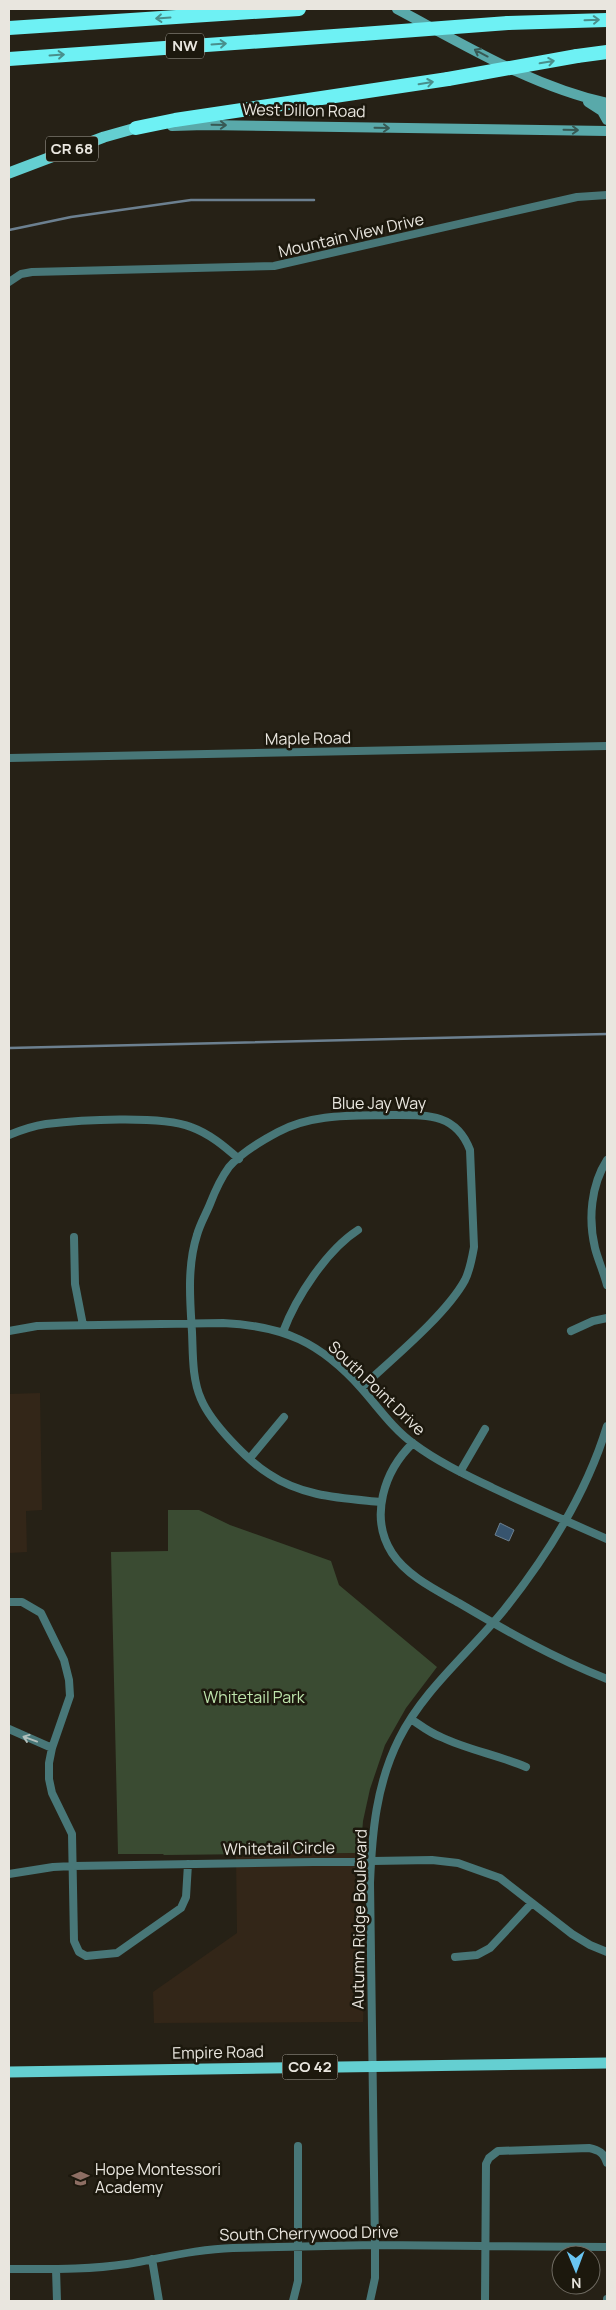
<svg xmlns="http://www.w3.org/2000/svg" width="616" height="2310" viewBox="0 0 616 2310" font-family="Manrope,sans-serif">
	<style>
		.commercial { fill: #332618 }
		.green { fill: #3a4b32 }
		.water { fill: #37546e; stroke: #6c8090 }
		.lines { fill: none; stroke-linecap: round; stroke-linejoin: round }
		.stream { stroke: #6c8090; stroke-width: 2.5 }
		.street { stroke: #487778; stroke-width: 8 }
		.secondary { stroke: #59a9aa; stroke-width: 10 }
		.primary { stroke: #64cfd1; stroke-width: 11 }
		.highway { stroke: #6ef1f4; stroke-width: 14 }
		.highway-bridge { stroke: #6ef1f4; stroke-width: 14 }
		.oneway { stroke: #498f8c }
		.oneway2 { stroke: #375954 }
		.oneway3 { stroke: #b1bfbb }
		.labels { text-anchor: middle; stroke-width: 5; stroke-linejoin: round; paint-order: stroke }
		.shield { fill: #1c180d; stroke: #aca8a0; stroke-width: 1 }
		.shield-label { font-size: 15px; font-weight: bold; fill: #e9e6df }
		.street-label { font-size: 16px; fill: #e9e6df; stroke: #1c180d }
		.park-label { font-size: 16px; fill: #bee4ac; stroke: #1c180d }
		.poi-label { font-size: 16px; fill: #e9e6df; stroke: #1c180d; text-anchor: start }
	</style>
	<rect width="100%" height="100%" fill="#262116"/>
	<path class="commercial" d="M40,1393L42,1510L26,1511L27,1552L9,1553V1394Z
		M355,1853L364,1999L363,2022L154,2023L153,1992L237,1933L236,1855Z"/>
	<path class="green" d="M168,1510H199L230,1525L331,1561L339,1585L437,1667L406,1708L385,1745L370,1789L363,1821L361,1846L355,1853L164,1855L163,1854H118L111,1552L168,1551Z"/>
	<path class="water" d="M500,1523L514,1530L509,1541L495,1535Z"/>
	<g class="lines">
		<path class="stream" d="M9,230L71,217L191,200H314
			M9,1048L607,1034"/>
		<path class="street" d="M9,282L21,274L32,272L274,266L577,197L607,195
			M9,758L607,746
			M9,1135C21,1130 33,1126 46,1124C79,1120 161,1115 191,1127C210,1134 224,1146 239,1159
			M607,1160C591,1185 588,1219 595,1248C598,1260 604,1273 607,1285
			M74,1237L75,1284L83,1325
			M9,1331L37,1326L223,1323C284,1326 320,1342 362,1389C378,1407 393,1429 414,1444C438,1462 466,1475 493,1488C531,1506 569,1522 607,1539
			M571,1331L593,1321L607,1318
			M283,1332C296,1297 327,1250 358,1230
			M361,1388C391,1360 446,1315 465,1280C470,1270 472,1258 474,1247L470,1150C456,1113 427,1115 392,1115C354,1116 313,1113 278,1132C261,1141 242,1152 229,1167C221,1178 215,1191 210,1204C206,1214 200,1224 197,1235C187,1266 190,1301 192,1332C193,1354 192,1379 201,1399C211,1423 247,1460 269,1474C303,1497 342,1498 381,1502
			M413,1443C384,1471 369,1517 392,1553C407,1576 436,1590 459,1603C508,1632 554,1658 607,1679
			M250,1458L284,1417
			M460,1472L485,1429
			M9,1602H22L41,1613L64,1660L69,1680L70,1696L52,1748L49,1763V1779L52,1793L72,1834L74,1941L79,1952L86,1956L117,1953L181,1908L186,1897L188,1864
			M411,1719C420,1725 430,1733 441,1737C468,1750 498,1755 526,1767
			M9,1729L52,1748
			M9,1874L53,1867L74,1866L432,1860L458,1863L500,1878L572,1934L590,1945L607,1952
			M455,1957L477,1955L490,1948L531,1904
			M152,2259L159,2301
			M9,2269C48,2269 88,2270 127,2264C163,2258 197,2249 233,2248L375,2245L607,2247
			M56,2269L57,2301
			M293,2301L298,2281V2146
			M370,2301L375,2278V2245L370,1883C372,1833 376,1785 399,1739C424,1689 469,1653 504,1610C547,1556 587,1492 607,1426
			M485,2301L486,2164L489,2158L498,2151L589,2148C599,2150 604,2153 607,2163
			M607,2301V2299"/>
		<path class="secondary" d="M397,9C465,45 531,86 607,103
			M588,102L602,111L607,120
			M172,126L205,125L607,131"/>
		<path class="primary" d="M9,173L104,137L136,128
			M9,2072L607,2063"/>
		<path class="highway" d="M508,23L607,20
			M9,28L299,9
			M577,56L607,52
			M9,59L362,34
			M136,128L175,120L448,79"/>
		<path class="highway-bridge" d="M362,34L508,23
			M448,79L577,56"/>
	</g>
	<defs><path id="oneway-shaft" d="M-6 0H5M1.5-3L5.5 0L1.5 3" fill="none" stroke-width="1.6" stroke-linecap="round" stroke-linejoin="round" transform="scale(1.25)"/></defs>
	<g class="oneway">
		<use href="#oneway-shaft" transform="translate(163 18) rotate(176)"/>
		<use href="#oneway-shaft" transform="translate(592 20) rotate(-2)"/>
		<use href="#oneway-shaft" transform="translate(219 44) rotate(-4)"/>
		<use href="#oneway-shaft" transform="translate(57 55) rotate(-4)"/>
		<use href="#oneway-shaft" transform="translate(547 62) rotate(-10)"/>
		<use href="#oneway-shaft" transform="translate(426 83) rotate(-9)"/>
	</g>
	<g class="oneway2">
		<use href="#oneway-shaft" transform="translate(481 53) rotate(-152)"/>
		<use href="#oneway-shaft" transform="translate(219 125) rotate(1)"/>
		<use href="#oneway-shaft" transform="translate(382 128) rotate(1)"/>
		<use href="#oneway-shaft" transform="translate(571 130) rotate(1)"/>
	</g>
	<use class="oneway3" href="#oneway-shaft" transform="translate(30 1739) rotate(-160)"/>
	<defs>
		<symbol id="school-bare" viewBox="-9 -9 18 18"><path d="M0-5L7-2L0 1L-7-2ZM-4 1L0 2.5L4 1V4Q0 6-4 4Z" fill="#8d6e63" stroke="#1c180d" stroke-width="2.5" paint-order="stroke"/></symbol>
	</defs>
	<g fill-rule="evenodd">
		<use href="#school-bare" x="68" y="2166" width="25" height="25"/>
	</g>
	<g class="labels">
		<g class="shield">
			<rect x="166" y="33.5" width="38" height="25" rx="4"/>
			<rect x="46" y="136.5" width="52" height="25" rx="4"/>
			<rect x="282.5" y="2054.5" width="55" height="25" rx="4"/>
		</g>
		<g class="shield-label">
			<text x="185" y="51">NW</text>
			<text x="72" y="154">CR 68</text>
			<text x="310" y="2072">CO 42</text>
		</g>
		<g class="street-label">
			<text transform="translate(304 110) rotate(1)" y="6">West Dillon Road</text>
			<text transform="translate(351 235) rotate(-13)" y="6">Mountain View Drive</text>
			<text transform="translate(308 738) rotate(-1)" y="6">Maple Road</text>
			<text x="379" y="1109">Blue Jay Way</text>
			<text transform="translate(377 1388) rotate(44)" y="6">South Point Drive</text>
			<text transform="translate(279 1848) rotate(-1)" y="6">Whitetail Circle</text>
			<text transform="translate(359 1919) rotate(-89)" y="6">Autumn Ridge Boulevard</text>
			<text transform="translate(218 2052) rotate(-1)" y="6">Empire Road</text>
			<text transform="translate(309 2233) rotate(-1)" y="6">South Cherrywood Drive</text>
		</g>
		<g class="park-label">
			<text x="254" y="1703">Whitetail Park</text>
		</g>
		<g class="poi-label">
			<text x="95" y="2175">Hope Montessori<tspan x="95" dy="18">Academy</tspan></text>
		</g>
	</g>
	<rect width="616" height="2310" fill="none" stroke="#e9e6df" stroke-width="20"/>
	<g transform="translate(576 2270) rotate(179)"><circle r="24" fill="#1c180d" stroke="#6e6a61"/>
	<path d="M0-4L9 19L0 12L-9 19Z" fill="#69c4f1"/>
	<text y="-8" font-size="14" font-weight="bold" text-anchor="middle" fill="#e9e6df">N</text>
	</g>
</svg>
